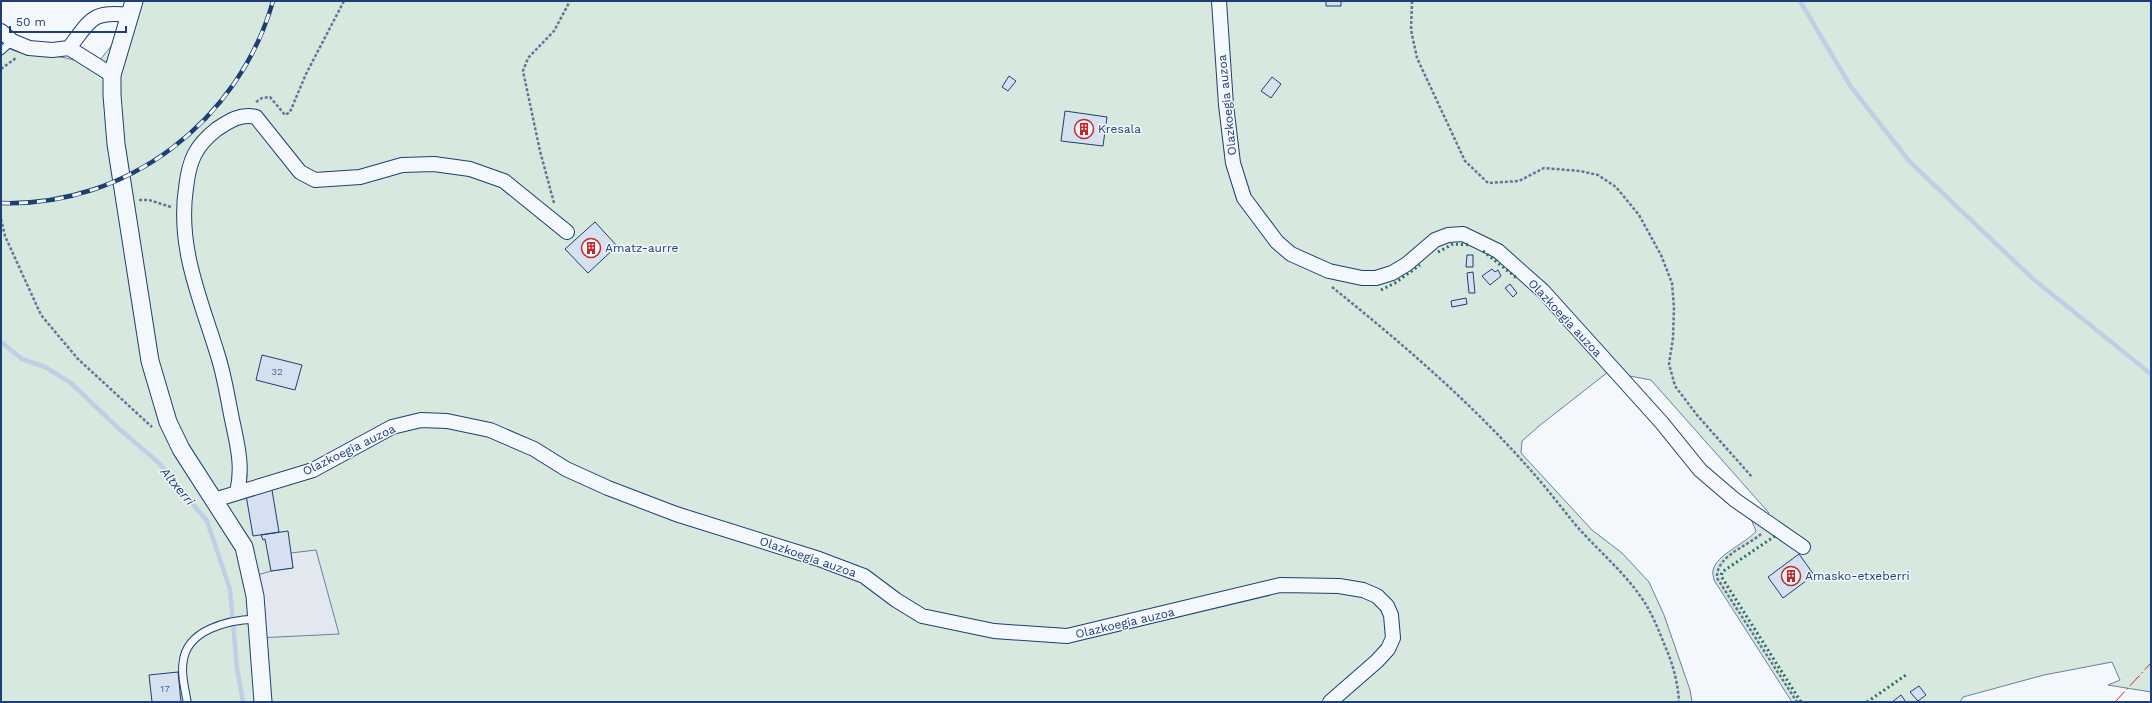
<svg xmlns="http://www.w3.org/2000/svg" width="2152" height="703" viewBox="0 0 2152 703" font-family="'Work Sans',sans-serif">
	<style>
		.green { fill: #d7e8df; stroke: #687fa3 }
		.parking { fill: #e3e8f0; stroke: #687fa3 }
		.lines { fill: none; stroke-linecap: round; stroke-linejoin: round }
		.stream { stroke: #bed0e5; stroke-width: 4.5 }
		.building { fill: #d5e0f0; stroke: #1d3f73 }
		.service-casing { stroke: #1d3f73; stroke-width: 9 }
		.minor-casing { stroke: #1d3f73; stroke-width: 16 }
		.tertiary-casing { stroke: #1d3f73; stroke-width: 19 }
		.path { stroke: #5e769c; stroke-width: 2.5; stroke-dasharray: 3 2; stroke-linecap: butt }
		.service { stroke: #f4f7fb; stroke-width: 7 }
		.minor { stroke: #f4f7fb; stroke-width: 14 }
		.tertiary { stroke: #f4f7fb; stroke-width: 17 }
		.rail-casing { stroke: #1d3f73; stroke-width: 4.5 }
		.rail { stroke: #f4f7fb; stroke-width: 3; stroke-dasharray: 9; stroke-linecap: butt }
		.hedge { stroke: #2c6c60; stroke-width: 3; stroke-dasharray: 2 3; stroke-linecap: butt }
		.power { stroke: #c62828; stroke-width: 1; stroke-dasharray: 14 3 2 3; stroke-linecap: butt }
		.labels { text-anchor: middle; stroke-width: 3; stroke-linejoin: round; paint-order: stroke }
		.number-label { font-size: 10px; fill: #4b6792 }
		.street-label { font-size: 12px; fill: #1d3f73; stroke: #f4f7fb }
		.poi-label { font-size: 12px; fill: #1d3f73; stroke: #f4f7fb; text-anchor: start }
		.water-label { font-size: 13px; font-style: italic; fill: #1d3f73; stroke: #f4f7fb }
	</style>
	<rect width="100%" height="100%" fill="#f4f7fb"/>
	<path class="green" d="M128,1H2151V692L2108,685L2120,680L2112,662L2044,675L1963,697L1960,702H1792L1714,580C1714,578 1712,573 1713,571C1715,555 1747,543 1756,531L1751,519L1769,513L1651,380L1608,372L1539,426L1522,441L1521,453L1592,530L1622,553L1649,582L1664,615L1690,690L1692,702H1V44C26,60 44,52 70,59C76,60 82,63 87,66L100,60L112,45Z"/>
	<path class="parking" d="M316,550L339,634L257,638L251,577L271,571L293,568L291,553Z"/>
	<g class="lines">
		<path class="stream" d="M1800,1L1851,87L1910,162L2032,278L2151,374
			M1,342L22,359L45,367L71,383L117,427L159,463L207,521L230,589L237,668L243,702"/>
	</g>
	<path class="building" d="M1326,1H1341V6H1326Z
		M1009,76L1016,81L1008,91L1002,87Z
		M1272,77L1281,84L1271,98L1261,91Z
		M1065,111L1107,117L1103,146L1061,141Z
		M595,222L617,246L588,273L565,249Z
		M1467,255H1473V267H1466Z
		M1492,269L1495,272L1498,270L1501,276L1490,285L1482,276Z
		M1473,272L1475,293H1469L1467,273Z
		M1510,284L1517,293L1513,297L1505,288Z
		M1466,298L1467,304L1452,307L1451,301Z
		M262,355L302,365L295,390L256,380Z
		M272,490L279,532L253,536L246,495Z
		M288,531L293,568L271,571L265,539L263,540L261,535Z
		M1799,554L1814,575L1783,598L1768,577Z
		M178,672L181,702H152L149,675Z
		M1919,686L1926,695L1918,701L1910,692Z
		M1901,695L1906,702H1892Z"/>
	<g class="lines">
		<defs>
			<path id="service" d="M1,51L12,41
				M187,701C185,688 181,676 183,663C186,629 229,620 257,619"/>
			<path id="minor" d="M1219,1L1226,105L1233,163L1244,198L1277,242L1291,254L1329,271L1362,278H1376L1392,273L1407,264L1435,240L1448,235L1463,234L1498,251L1543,291L1662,423L1700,470L1735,500L1803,547
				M1,31L12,41L29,48L52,50L69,48L112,75
				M69,48C90,21 91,10 129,15
				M237,492C243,469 238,447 233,424C228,401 225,378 218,356C201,300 177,248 186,188C189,161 195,146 217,129C229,121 241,113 256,117L300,172L315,180L360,177L402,165L434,164L470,169L504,181L567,232
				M214,500L313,470L392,427L421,420L447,421L490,430L534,449L566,469L608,488L676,514L819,559L864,576L896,600L922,616L994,631L1067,636L1280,585L1339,586L1363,590L1377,596L1387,606L1391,615L1393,638L1388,649L1377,661L1330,702"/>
			<path id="tertiary" d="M134,1L112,75V95L116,144L150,361L168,422L181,449L244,547L255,596L263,702"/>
		</defs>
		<use href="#service" class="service-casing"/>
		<use href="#minor" class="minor-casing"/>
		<use href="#tertiary" class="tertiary-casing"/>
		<path class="path" d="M1412,1L1411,30L1417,58L1465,161L1488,183L1519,181L1544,168L1580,171L1598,175L1616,187L1639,215L1661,255L1672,283L1674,308L1673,338L1669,364L1675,386L1697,415L1752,477
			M1,69L16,58
			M256,102L262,98L270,97L285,115L290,112L306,74L344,1
			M139,200H149L171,207
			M554,203L540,151L523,71L528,58L554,31L570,1
			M1,219L5,236L41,315L78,359L152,427
			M1332,287C1403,344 1474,405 1534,474C1548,490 1561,507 1574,523C1597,550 1626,573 1645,603C1653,616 1659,631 1665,646C1673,664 1678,683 1679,702
			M1761,534C1746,547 1716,556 1717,578L1797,702"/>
		<use href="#service" class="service"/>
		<use href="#minor" class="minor"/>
		<use href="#tertiary" class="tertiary"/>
		<defs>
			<path id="rail" d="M1,203C127,207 239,121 273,1"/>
		</defs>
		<use href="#rail" class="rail-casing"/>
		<use href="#rail" class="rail"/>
		<path class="hedge" d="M1483,251L1518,279
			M1438,252L1453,244L1471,245
			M1381,290L1395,283L1420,265
			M1775,536L1722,572L1721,576L1801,702
			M1867,702L1906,675"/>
		<path class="power" d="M2115,702L2151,663"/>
	</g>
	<defs>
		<symbol id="building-ring" viewBox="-11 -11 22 22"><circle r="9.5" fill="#f4f7fb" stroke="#c62828" stroke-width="1.5"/><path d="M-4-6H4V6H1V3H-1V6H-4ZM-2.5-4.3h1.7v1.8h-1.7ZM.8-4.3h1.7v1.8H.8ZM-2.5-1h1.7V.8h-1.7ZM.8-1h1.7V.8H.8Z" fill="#c62828"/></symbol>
	</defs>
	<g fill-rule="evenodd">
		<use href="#building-ring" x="1073" y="118" width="22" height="22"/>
		<use href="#building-ring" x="580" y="237" width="22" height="22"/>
		<use href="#building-ring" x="1780" y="565" width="22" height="22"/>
	</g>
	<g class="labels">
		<g class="number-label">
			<text x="277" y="375">32</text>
			<text x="165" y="692">17</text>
		</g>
		<g class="street-label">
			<text transform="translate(1227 105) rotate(-96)" y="4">Olazkoegia auzoa</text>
			<text transform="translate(1565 318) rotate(47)" y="4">Olazkoegia auzoa</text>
			<text transform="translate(349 450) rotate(-26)" y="4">Olazkoegia auzoa</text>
			<text transform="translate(808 557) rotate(19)" y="4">Olazkoegia auzoa</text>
			<text transform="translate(1125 623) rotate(-13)" y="4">Olazkoegia auzoa</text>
		</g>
		<g class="poi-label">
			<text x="1098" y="133">Kresala</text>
			<text x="605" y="252">Amatz-aurre</text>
			<text x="1805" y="580">Amasko-etxeberri</text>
		</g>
		<g class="water-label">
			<text transform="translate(178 486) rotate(50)" y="5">Altxerri</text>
		</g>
	</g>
	<rect width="2152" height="703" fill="none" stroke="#1d3f73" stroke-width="4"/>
	<path d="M10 26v6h116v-6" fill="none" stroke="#1d3f73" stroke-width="2"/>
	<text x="16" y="26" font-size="12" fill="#1d3f73" stroke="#f4f7fb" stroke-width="3" paint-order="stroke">50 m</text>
</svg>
